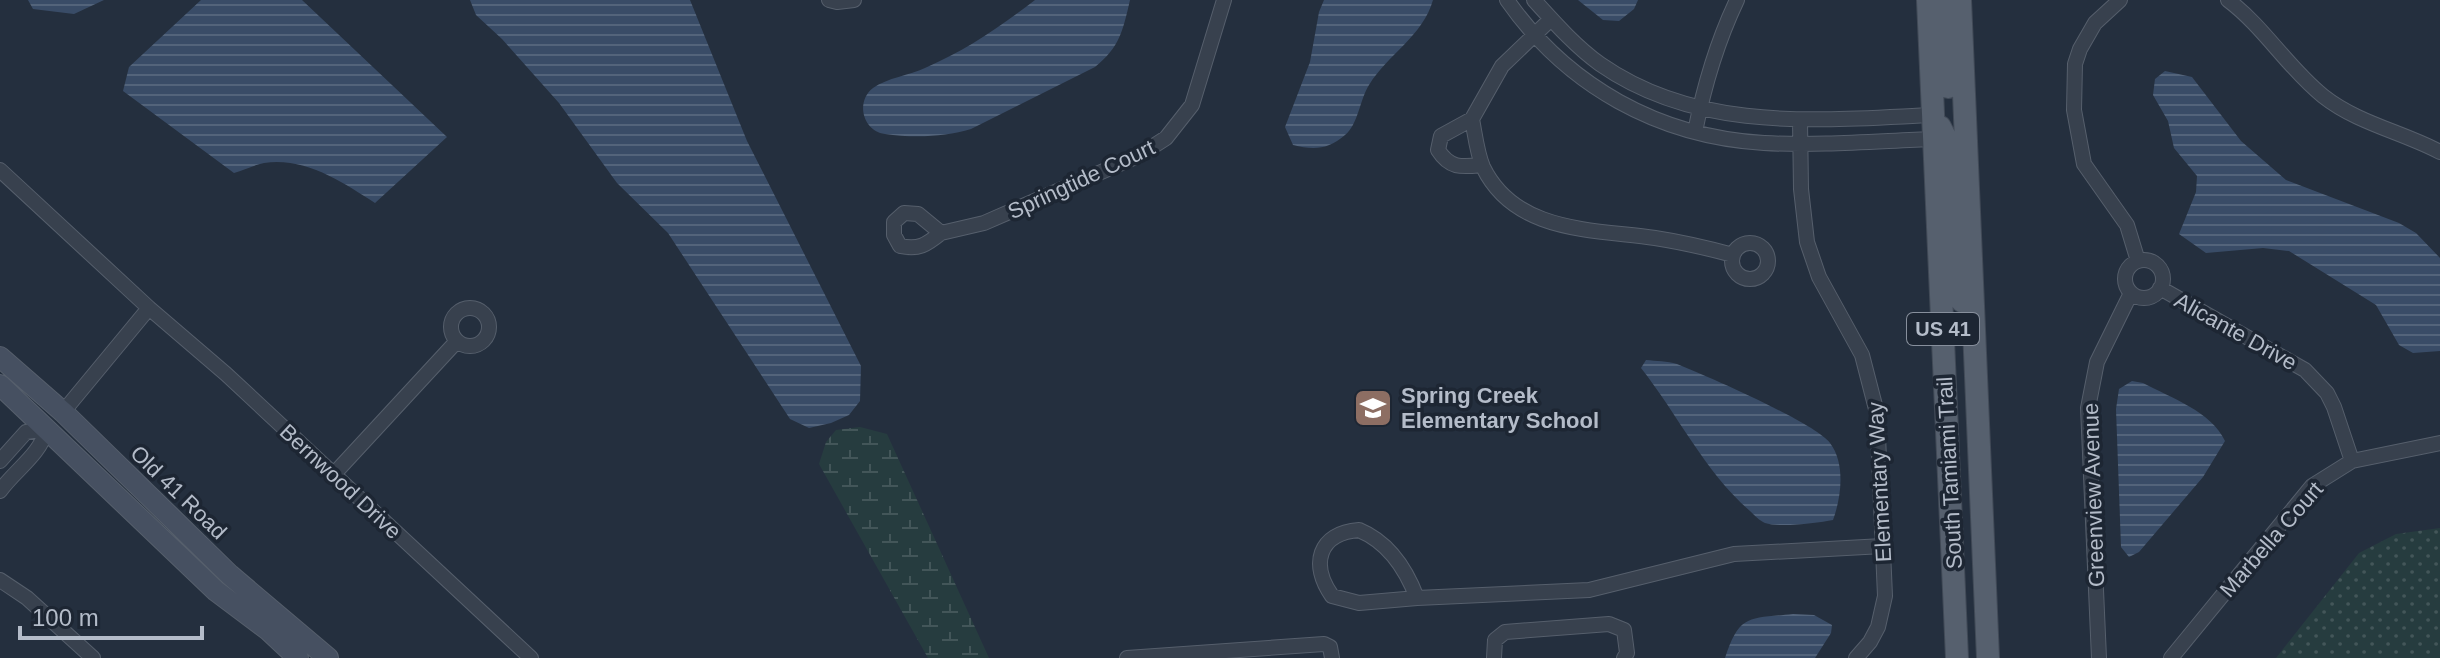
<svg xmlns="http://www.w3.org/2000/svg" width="2440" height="658" viewBox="0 0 2440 658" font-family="Arial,sans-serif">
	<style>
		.grass { fill: url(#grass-dots) }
		.wetland { fill: url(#wetland-marsh) }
		.water { fill: url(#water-rules) }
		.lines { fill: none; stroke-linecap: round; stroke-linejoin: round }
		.street-casing { stroke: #565f6c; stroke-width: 16 }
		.secondary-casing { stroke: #565f6c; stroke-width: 22 }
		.primary-casing { stroke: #414a57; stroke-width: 24 }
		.street { stroke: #38414e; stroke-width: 14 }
		.secondary { stroke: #465061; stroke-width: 20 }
		.primary { stroke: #56606e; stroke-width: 22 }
		.labels { text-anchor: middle; stroke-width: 7; stroke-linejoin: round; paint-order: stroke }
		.shield { fill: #1d2633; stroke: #878f9c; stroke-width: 2 }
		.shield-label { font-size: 20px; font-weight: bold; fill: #b4bcc9 }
		.street-label { font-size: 22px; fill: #b4bcc9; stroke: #1d2633 }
		.poi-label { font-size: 22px; font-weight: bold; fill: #b4bcc9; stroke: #1d2633; text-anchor: start }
	</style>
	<defs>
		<pattern id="grass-dots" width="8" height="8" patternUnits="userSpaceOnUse" patternTransform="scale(2)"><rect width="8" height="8" fill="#263c3f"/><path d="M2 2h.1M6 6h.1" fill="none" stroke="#435659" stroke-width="1.8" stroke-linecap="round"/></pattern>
		<pattern id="wetland-marsh" width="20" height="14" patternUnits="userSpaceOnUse" patternTransform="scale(2)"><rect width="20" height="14" fill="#263c3f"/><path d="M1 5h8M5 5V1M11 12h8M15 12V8" fill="none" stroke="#435659"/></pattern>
		<pattern id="water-rules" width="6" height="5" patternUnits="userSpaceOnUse" patternTransform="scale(2)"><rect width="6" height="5" fill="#394c67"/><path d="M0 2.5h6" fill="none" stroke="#53647b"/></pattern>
	</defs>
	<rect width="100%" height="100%" fill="#242f3e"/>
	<path class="grass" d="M2440,528V658H2276L2359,553L2396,534Z"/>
	<path class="wetland" d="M860,427L887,434L989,658H928L819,464L826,442L836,430Z"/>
	<path class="water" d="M28,0H104L74,14L33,9Z
		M201,0H302L447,137L375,203C342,182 306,157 264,163C254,165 244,170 234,173L123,91L129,67Z
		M470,0H690L747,141L861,366L860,401L849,415L831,423L809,428L790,419L668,233L617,183L559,103L502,39L476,15Z
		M1035,0H1130C1123,30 1120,47 1095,67L971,129C945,137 913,138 885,134C863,131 855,102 873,88C887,78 910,75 925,68C965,51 1000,27 1035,0Z
		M1324,0H1433C1423,36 1388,54 1369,85C1360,99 1358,125 1345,135C1328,150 1313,150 1293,145L1285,127L1310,62L1319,12Z
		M1578,0H1638L1634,9L1619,21L1603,20Z
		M2165,71L2192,77L2241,141L2286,180L2399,223L2416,233L2440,258V351L2413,353L2399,345L2376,305L2289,251L2263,248L2206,253L2179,234L2196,192L2197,176L2174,148L2168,121L2153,95L2155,79Z
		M1646,360C1656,361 1667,361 1677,364C1705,375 1815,423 1830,443C1846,464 1841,498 1833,520C1817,523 1780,528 1765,523C1760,521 1754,515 1750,511C1705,472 1678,415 1641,368Z
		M2132,381L2143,383C2171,398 2211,411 2225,441L2203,477L2139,552L2129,557L2121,547L2116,409L2119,389Z
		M1793,614L1814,615L1832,625L1831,633L1815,658H1725C1740,613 1749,619 1793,614Z"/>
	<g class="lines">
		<defs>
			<path id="street" d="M829,0L837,2L854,0
				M1507,0C1567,86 1659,137 1764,143C1820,146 1878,141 1934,139
				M1534,0C1554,22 1575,46 1600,64C1699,133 1819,120 1933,115
				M2120,0L2095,23L2080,49L2075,64L2074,110L2084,164L2127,225L2138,261
				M2228,0C2264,27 2288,68 2323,96C2357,123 2402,132 2440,152
				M1551,19L1502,66L1472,119C1475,134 1477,153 1483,167C1515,233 1592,229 1655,238C1681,242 1707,248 1733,255
				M1472,119L1441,136L1438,150C1450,169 1462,167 1482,165
				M1800,121L1801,189L1807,242L1819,277L1862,355L1877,413L1885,596L1878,627L1870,642L1856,658
				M1695,132C1704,86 1717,42 1737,0
				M0,170L149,308L226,374L531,658
				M904,213L918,214L941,233C926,245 919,250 900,246L894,235V222Z
				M941,233L984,223L1138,156L1166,138L1192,105L1224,0
				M1732 261a18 18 0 1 1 36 0a18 18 0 1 1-36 0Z
				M2125 279a19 19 0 1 1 38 0a19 19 0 1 1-38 0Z
				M2160,288L2305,370L2327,393L2334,407L2352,461
				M451 327a19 19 0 1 1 38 0a19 19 0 1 1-38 0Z
				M63,412L149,308
				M0,461L26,432L47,429C39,456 17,468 0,491
				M334,474L457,341
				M1359,530C1388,542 1406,569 1417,598L1359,603L1332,596C1310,565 1318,533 1359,530Z
				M0,580L27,598L93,658
				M1417,598L1589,590L1734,554L1883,546
				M1127,658L1324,644L1330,647L1332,658
				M1494,658L1495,640L1505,632L1609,624L1624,630L1627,653L1624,658
				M2099,658L2088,408L2097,362L2131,293
				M2171,658L2312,486L2352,461L2440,443"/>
			<path id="secondary" d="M0,357L63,412L230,575L328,658
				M0,385L216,591L268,630L298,658"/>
			<path id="primary" d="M1928,0L1957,658
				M1960,0L1988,658
				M1943,1L1948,87
				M1940,127L1948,143L1951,157L1954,262L1962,301"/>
		</defs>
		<use href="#street" class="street-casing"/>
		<use href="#secondary" class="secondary-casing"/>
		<use href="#primary" class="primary-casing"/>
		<use href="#street" class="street"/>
		<use href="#secondary" class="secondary"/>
		<use href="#primary" class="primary"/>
	</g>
	<defs>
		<symbol id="school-square" viewBox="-11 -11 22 22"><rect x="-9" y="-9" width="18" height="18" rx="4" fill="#8d6e63" stroke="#1d2633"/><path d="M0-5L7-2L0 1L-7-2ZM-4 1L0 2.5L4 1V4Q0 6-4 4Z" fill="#fff"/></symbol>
	</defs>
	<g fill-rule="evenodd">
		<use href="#school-square" x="1351" y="386" width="44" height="44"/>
	</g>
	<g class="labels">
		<rect class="shield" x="1907" y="313" width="72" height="32" rx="6"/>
		<g class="shield-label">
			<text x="1943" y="336">US 41</text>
		</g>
		<g class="street-label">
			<text transform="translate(1081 179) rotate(-25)" y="8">Springtide Court</text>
			<text transform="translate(2236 331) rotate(29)" y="8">Alicante Drive</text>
			<text transform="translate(1949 473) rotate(-93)" y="8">South Tamiami Trail</text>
			<text transform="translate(341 481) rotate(43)" y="8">Bernwood Drive</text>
			<text transform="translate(1879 482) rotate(-93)" y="8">Elementary Way</text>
			<text transform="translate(179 492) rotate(44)" y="8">Old 41 Road</text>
			<text transform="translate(2093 495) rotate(-92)" y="8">Greenview Avenue</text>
			<text transform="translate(2271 539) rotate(-49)" y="8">Marbella Court</text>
		</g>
		<g class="poi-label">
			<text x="1401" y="403">Spring Creek<tspan x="1401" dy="25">Elementary School</tspan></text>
		</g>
	</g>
	<path d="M20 626v12h182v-12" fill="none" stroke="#b4bcc9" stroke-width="4"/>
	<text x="32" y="626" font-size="24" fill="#b4bcc9" stroke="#1d2633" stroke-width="6" paint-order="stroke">100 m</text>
</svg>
